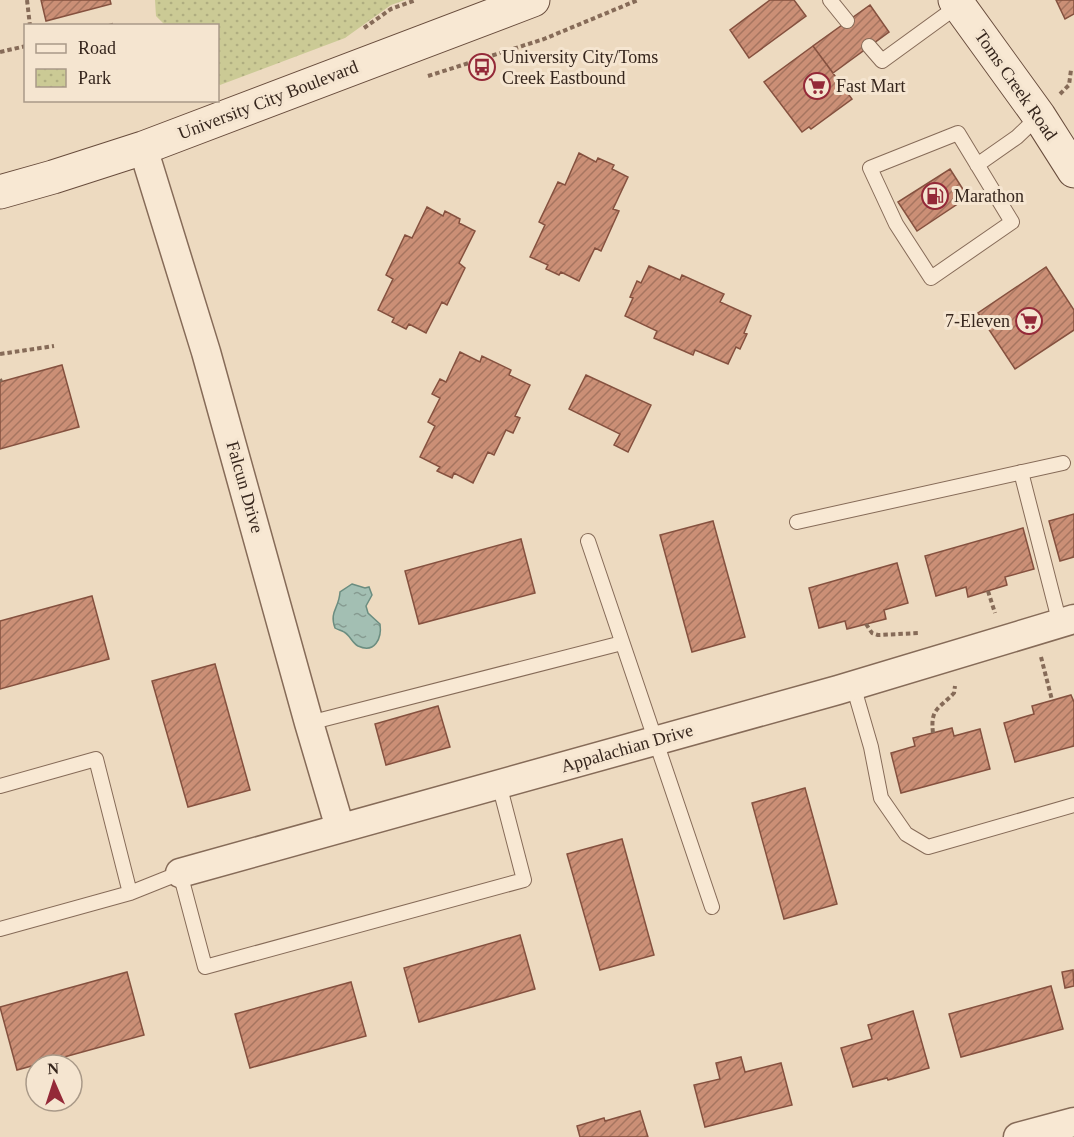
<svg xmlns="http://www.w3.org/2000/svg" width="1074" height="1137" viewBox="0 0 1074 1137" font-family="Georgia,serif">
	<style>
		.park { fill: url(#park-dots) }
		.water { fill: url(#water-ripples); stroke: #6b8d80; stroke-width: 1.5 }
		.building { fill: url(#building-hatch); stroke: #85513f; stroke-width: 1.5 }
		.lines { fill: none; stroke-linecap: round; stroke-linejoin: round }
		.lane-casing { stroke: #866b58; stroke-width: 16 }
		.street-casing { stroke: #866b58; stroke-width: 31 }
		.secondary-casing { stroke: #684c3c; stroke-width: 35 }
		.path { stroke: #866b58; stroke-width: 4; stroke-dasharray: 4.5 3; stroke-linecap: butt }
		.lane { stroke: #f8e8d3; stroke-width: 14 }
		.street { stroke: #f8e8d3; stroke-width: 28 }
		.secondary { stroke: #f8e8d3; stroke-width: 33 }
		.labels { text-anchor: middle; stroke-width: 6; stroke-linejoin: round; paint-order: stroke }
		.poi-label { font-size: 18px; fill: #36261d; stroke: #f5e5d0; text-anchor: start }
		.street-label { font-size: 18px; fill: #36261d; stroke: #f5e5d0 }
	</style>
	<defs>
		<pattern id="park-dots" width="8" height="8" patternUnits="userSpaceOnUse" patternTransform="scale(1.5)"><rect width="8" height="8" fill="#cbca95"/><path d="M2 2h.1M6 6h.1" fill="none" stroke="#afad80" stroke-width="1.8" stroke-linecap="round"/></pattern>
		<pattern id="water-ripples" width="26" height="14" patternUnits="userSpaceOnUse" patternTransform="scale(1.5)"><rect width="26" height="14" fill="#a3bfb3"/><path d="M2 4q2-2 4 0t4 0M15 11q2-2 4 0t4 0" fill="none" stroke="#869b91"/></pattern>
		<pattern id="building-hatch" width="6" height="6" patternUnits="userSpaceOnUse" patternTransform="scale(1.5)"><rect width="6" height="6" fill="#cb8f76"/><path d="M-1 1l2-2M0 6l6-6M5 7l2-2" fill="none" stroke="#a67560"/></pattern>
	</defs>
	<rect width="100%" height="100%" fill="#eddac0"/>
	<path class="park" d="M155,0H405L391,5L345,38L220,85L218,83V26L165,25L156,16Z"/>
	<path class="water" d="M352,584L365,588L369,587L372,595L366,606L368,613L380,624C382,638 375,654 358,646C352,643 350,635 344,632C341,630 338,630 335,628C329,611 339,609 340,592Z"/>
	<path class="building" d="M41,0H110L111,4L46,21Z
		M770,0H794L806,16L749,58L730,30Z
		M1056,0H1074V14L1065,19Z
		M870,5L889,32L833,73L813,46Z
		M813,46L852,99L811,129L809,127L802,132L764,82Z
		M579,153L596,162L598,158L614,165L612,169L628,177L613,209L619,211L601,251L595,248L579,281L561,272L559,275L546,269L548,265L530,257L545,225L539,222L558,182L565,185Z
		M950,169L968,197L917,231L898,202Z
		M427,207L443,216L445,211L460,219L459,223L475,231L459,263L465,268L447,305L442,302L426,333L409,324L406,329L392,322L394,318L378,310L393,279L386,275L405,235L412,238Z
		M649,266L680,280L682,275L724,294L720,302L751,316L744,333L747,334L740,349L736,347L728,364L695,350L693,355L654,338L657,331L625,316L633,298L630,297L637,281L641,283Z
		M1046,267L1074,310V330L1015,369L978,313Z
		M460,352L480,362L482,356L511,370L509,375L530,385L515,416L520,418L513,433L506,430L494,455L488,452L473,483L454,473L452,478L437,471L440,467L420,457L435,426L428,422L440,398L432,394L440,379L446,382Z
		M62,365L79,427L0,449V382Z
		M586,375L651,405L628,452L614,445L620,434L569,409Z
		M1074,514V557L1060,561L1049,521Z
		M713,521L745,637L692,652L660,535Z
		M1023,528L1034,569L1005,577L1007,585L968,597L966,587L936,596L925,556Z
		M521,539L535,593L419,624L405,571Z
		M897,563L908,603L884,610L886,619L847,629L845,621L819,628L809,588Z
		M92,596L109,659L0,689V621Z
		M215,664L250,790L188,807L152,681Z
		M1071,695L1074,702V746L1015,762L1004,723L1034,714L1032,706Z
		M438,706L450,747L386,765L375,724Z
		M952,728L954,736L980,729L990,769L901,793L891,753L915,746L913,738Z
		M805,788L837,904L784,919L752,803Z
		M622,839L654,955L600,970L567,854Z
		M520,935L535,989L419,1022L404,968Z
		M1073,970L1074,986L1065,988L1062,972Z
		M127,972L144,1035L17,1070L0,1007Z
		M351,982L366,1036L250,1068L235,1014Z
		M1051,986L1063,1029L961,1057L949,1014Z
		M913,1011L929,1068L888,1080L887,1078L853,1087L841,1048L872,1039L868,1025Z
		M741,1057L745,1072L781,1063L792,1105L705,1127L694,1085L720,1079L716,1063Z
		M640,1111L648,1137H580L577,1126L604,1118L605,1121Z"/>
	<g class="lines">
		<defs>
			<path id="lane" d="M830,0L847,21
				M869,46L882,61L959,5
				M958,133L1012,222L931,278L896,224L870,168Z
				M977,165L1017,137L1039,116
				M1021,472L1060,624
				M797,522L1063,463
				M588,541L712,907
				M853,685L871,747L881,798L906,834L928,847L1074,805
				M309,723L622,643
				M0,786L96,759L130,893
				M0,929L130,893L180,873L205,967L524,880L499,784"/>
			<path id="street" d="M143,148L206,352L309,723L340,828
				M180,873L838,690L1074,619
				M1018,1137L1074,1122"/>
			<path id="secondary" d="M955,0L1039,116L1074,171
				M0,192L53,177L143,148L533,0"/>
		</defs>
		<use href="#lane" class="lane-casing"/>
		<use href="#street" class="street-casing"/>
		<use href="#secondary" class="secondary-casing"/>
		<path class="path" d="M27,0L30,26
			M109,26L115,24
			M364,28L391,9L416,0
			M0,52L26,46
			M428,76L544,39L638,0
			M1060,94L1069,85L1071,70
			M0,354L54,346
			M0,379L1,382
			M988,591L995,613
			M866,624L872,633L878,635L920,633
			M1041,657L1052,700
			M933,733C930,708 939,709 954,693L955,686"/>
		<use href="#lane" class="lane"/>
		<use href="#street" class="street"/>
		<use href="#secondary" class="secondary"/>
	</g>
	<defs>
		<symbol id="bus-ring" viewBox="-11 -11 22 22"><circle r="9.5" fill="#f5e5d0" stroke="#942938" stroke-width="1.5"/><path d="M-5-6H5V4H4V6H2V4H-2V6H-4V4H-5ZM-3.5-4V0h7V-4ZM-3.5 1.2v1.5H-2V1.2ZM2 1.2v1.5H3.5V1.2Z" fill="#942938"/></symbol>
		<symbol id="supermarket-ring" viewBox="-11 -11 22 22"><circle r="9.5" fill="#f5e5d0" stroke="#942938" stroke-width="1.5"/><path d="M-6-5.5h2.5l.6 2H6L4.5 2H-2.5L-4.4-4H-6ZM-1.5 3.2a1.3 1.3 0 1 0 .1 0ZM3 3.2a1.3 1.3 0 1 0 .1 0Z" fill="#942938"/></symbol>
		<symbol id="fuel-ring" viewBox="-11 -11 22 22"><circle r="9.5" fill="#f5e5d0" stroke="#942938" stroke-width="1.5"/><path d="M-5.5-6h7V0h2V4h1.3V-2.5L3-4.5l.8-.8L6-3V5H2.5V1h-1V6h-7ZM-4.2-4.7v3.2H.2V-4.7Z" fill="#942938"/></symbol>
	</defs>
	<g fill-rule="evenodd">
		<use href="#bus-ring" x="467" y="52" width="30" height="30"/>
		<use href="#supermarket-ring" x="802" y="71" width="30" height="30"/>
		<use href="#fuel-ring" x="920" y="181" width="30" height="30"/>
		<use href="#supermarket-ring" x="1014" y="306" width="30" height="30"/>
	</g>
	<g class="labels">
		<g class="poi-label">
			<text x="502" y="63">University City/Toms<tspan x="502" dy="21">Creek Eastbound</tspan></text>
			<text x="836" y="92">Fast Mart</text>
			<text x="954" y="202">Marathon</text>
			<text x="1010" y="327" text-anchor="end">7-Eleven</text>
		</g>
		<g class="street-label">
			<text transform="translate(1016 85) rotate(55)" y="6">Toms Creek Road</text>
			<text transform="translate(268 100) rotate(-21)" y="6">University City Boulevard</text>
			<text transform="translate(245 487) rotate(74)" y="6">Falcun Drive</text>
			<text transform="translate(627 748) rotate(-16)" y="6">Appalachian Drive</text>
		</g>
	</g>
	<rect x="24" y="24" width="195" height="78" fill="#f5e5d0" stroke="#a99988" stroke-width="1.5"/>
	<rect x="36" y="44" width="30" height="9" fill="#f8e8d3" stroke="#a99988" stroke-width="1.5"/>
	<text x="78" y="54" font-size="18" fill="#36261d">Road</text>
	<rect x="36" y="69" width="30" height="18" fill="url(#park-dots)" stroke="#a99988" stroke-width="1.5"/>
	<text x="78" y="84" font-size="18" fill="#36261d">Park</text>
	<g transform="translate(54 1083) rotate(357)"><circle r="28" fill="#f5e5d0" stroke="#a99988" stroke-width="1.5"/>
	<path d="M0-4.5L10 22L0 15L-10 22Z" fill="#942938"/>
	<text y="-9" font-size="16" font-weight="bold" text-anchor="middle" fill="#36261d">N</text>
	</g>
</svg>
